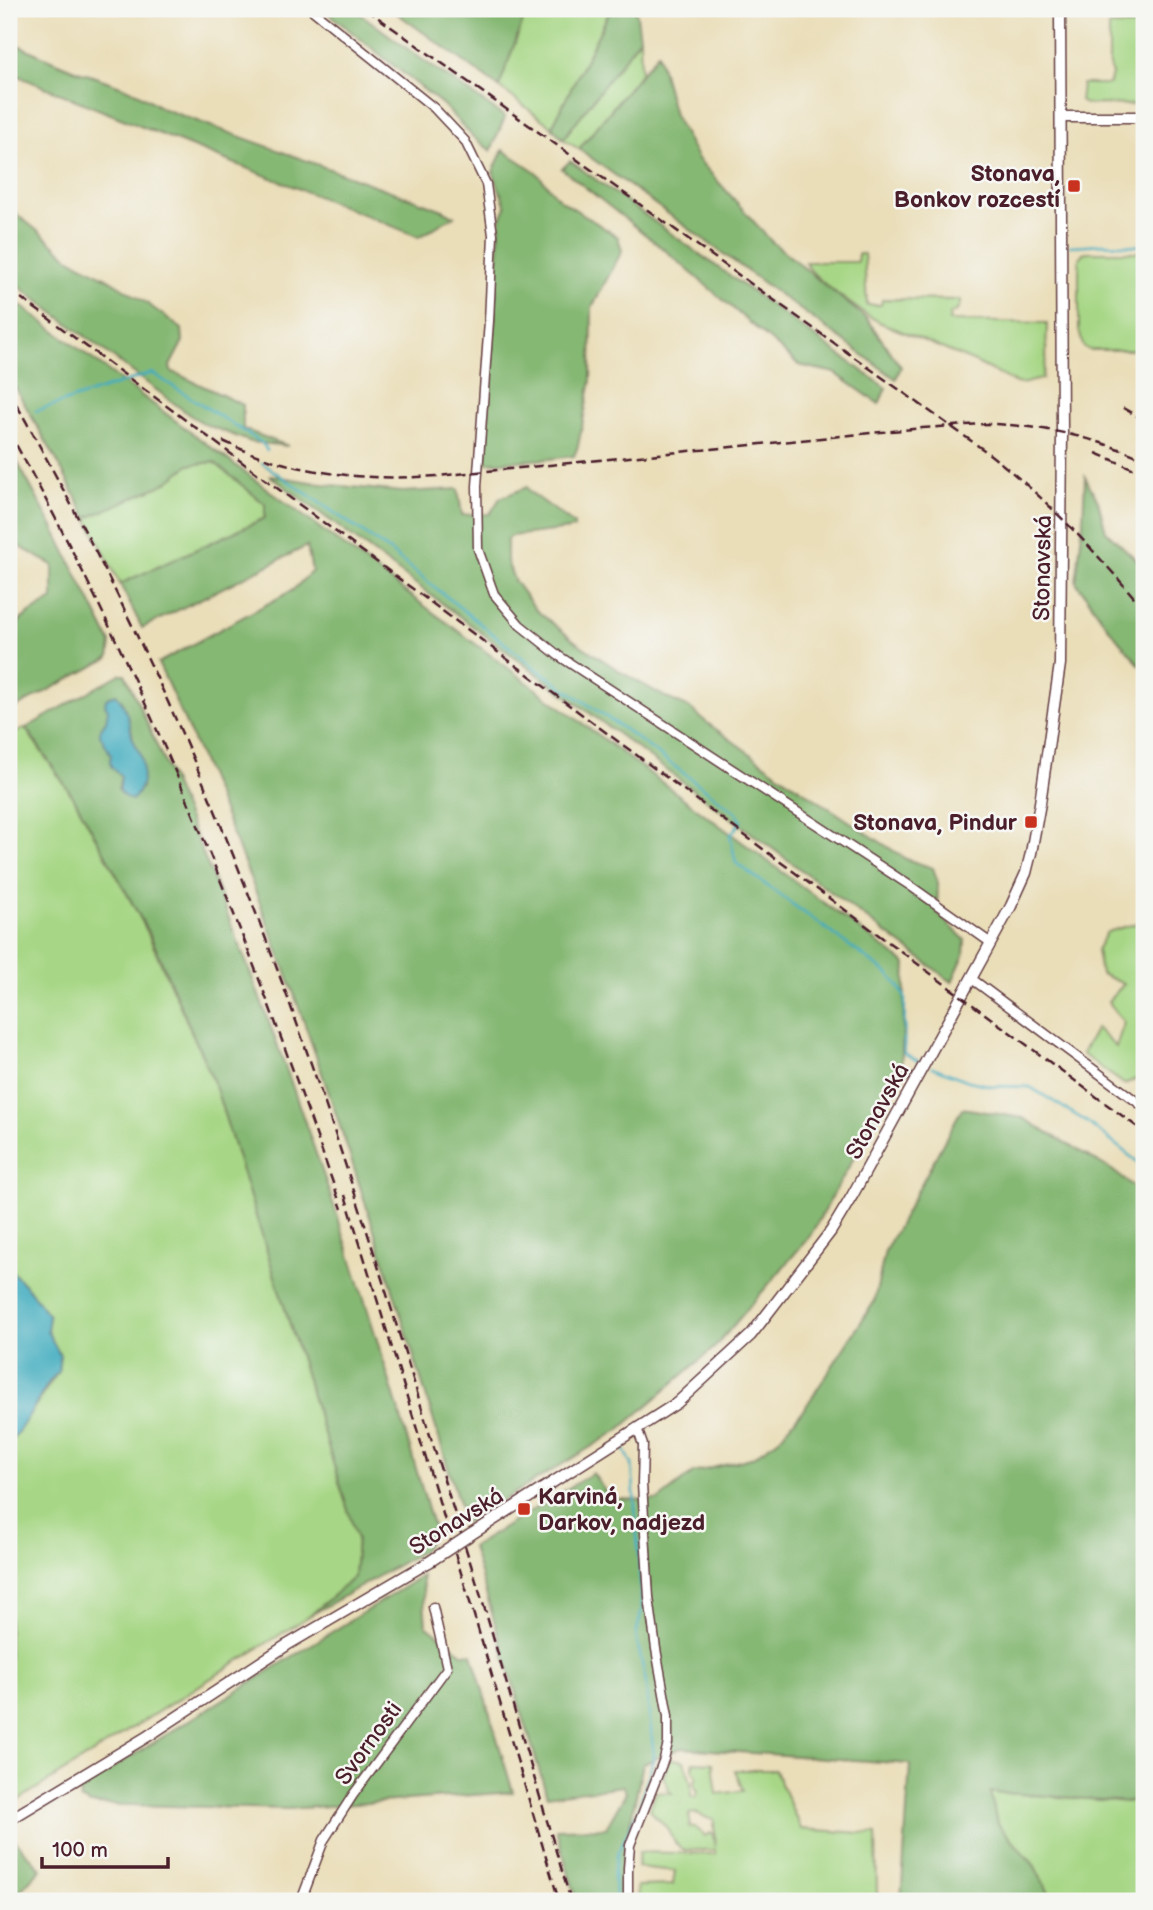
<svg xmlns="http://www.w3.org/2000/svg" width="1153" height="1910" viewBox="0 0 1153 1910" font-family="'Balsamiq Sans',sans-serif">
	<style>
		.green { fill: #a7d786; stroke: #787b58; stroke-width: 2; fill-rule: evenodd }
		.forest { fill: #85b873; stroke: #686c4f; stroke-width: 2; fill-rule: evenodd }
		.water { fill: #40acbf; stroke: #456675; stroke-width: 2 }
		.lines { fill: none; stroke-linecap: round; stroke-linejoin: round }
		.stream { stroke: #40acbf; stroke-width: 2.5 }
		.minor-casing { stroke: #623c40; stroke-width: 11 }
		.tertiary-casing { stroke: #623c40; stroke-width: 13 }
		.minor { stroke: #fff; stroke-width: 8 }
		.tertiary { stroke: #fff; stroke-width: 10 }
		.rail { stroke: #4a1f2b; stroke-width: 2.5; stroke-dasharray: 10 5; stroke-linecap: butt }
		.tertiary-bridge-casing { stroke: #623c40; stroke-width: 13; stroke-linecap: butt }
		.tertiary-bridge { stroke: #fff; stroke-width: 10 }
		.poi-dot { fill: #c8321e; stroke: #f6f6f2; stroke-width: 2.5 }
		.labels { text-anchor: middle; stroke-width: 5; stroke-linejoin: round; paint-order: stroke }
		.poi-label { font-size: 23px; font-weight: bold; fill: #4a1f2b; stroke: #f6f6f2; text-anchor: end }
		.street-label { font-size: 23px; fill: #4a1f2b; stroke: #f6f6f2 }
	</style>
	<rect width="100%" height="100%" fill="#f6f6f2"/>
	<filter id="ink" filterUnits="userSpaceOnUse"><feTurbulence type="fractalNoise" baseFrequency=".0143" numOctaves="2"/><feDisplacementMap in="SourceGraphic" scale="14" xChannelSelector="R" yChannelSelector="G"/><feConvolveMatrix kernelMatrix="1 2 1 2 8 2 1 2 1" color-interpolation-filters="sRGB"/></filter>
	<filter id="wash" filterUnits="userSpaceOnUse"><feTurbulence type="fractalNoise" baseFrequency=".00686" numOctaves="4" result="noise"/><feDisplacementMap in="SourceGraphic" scale="28" xChannelSelector="R" yChannelSelector="G"/><feGaussianBlur stdDeviation="1.57" result="paint"/><feColorMatrix in="noise" values="0 0 0 0 0 0 0 0 0 0 0 0 0 0 0 0 0 1.4 0 .05"/><feComposite in="paint" operator="in"/></filter>
	<g filter="url(#wash)">
		<rect width="100%" height="100%" fill="#eadeb9"/>
		<path class="green" d="M527,9H611L552,127L499,87Z
			M1109,26H1144V105L1085,104L1080,101L1082,84H1109L1112,75L1109,61Z
			M640,38L641,73L579,149L563,139Z
			M1087,252H1144V350H1089L1083,346L1079,330V259L1083,253Z
			M858,254H864L867,305H881L882,300L885,299L960,300C960,309 957,311 950,314L949,321L1047,323L1046,359L1042,379L1021,384L1016,383L975,362L879,322C861,312 813,279 805,262H857Z
			M214,462L265,504L266,518L120,584L87,518L164,484L189,465Z
			M25,728L74,798L144,925L215,1085L357,1539L354,1577L311,1615L9,1806V1445L58,1372L60,1355L47,1331L49,1316L30,1291L9,1268V736Z
			M1144,921V1076L1124,1084L1082,1054L1096,1028L1116,1047L1124,1023L1108,1001L1124,984L1101,974L1097,950L1107,932Z
			M672,1759L684,1761L691,1782V1797H696L698,1791L694,1785L697,1776L693,1771V1762L713,1763L717,1794L743,1791L735,1770H775L801,1829L876,1834L877,1895L882,1896V1901H638L637,1886L673,1885L675,1871L637,1867L639,1852L716,1854L715,1850H684L676,1844L667,1828L650,1810L656,1792L672,1793L667,1789L668,1786L663,1777L669,1760ZM696,1813L707,1818L714,1819L715,1848L713,1835L711,1833L705,1836L695,1827H689L690,1823L689,1814Z
			M990,1792L1144,1803V1901H1053L1034,1865L997,1823Z"/>
		<path class="forest" d="M323,9H354L413,53L505,117L491,151L472,136L443,105Z
			M391,9H527L499,87Z
			M611,9H636L640,38L563,139L552,127Z
			M9,41C31,51 52,61 75,70C105,81 135,88 161,108L443,210L454,216L419,237C283,181 144,130 9,72Z
			M658,53L674,115L698,159L771,241L867,319L901,367L896,379L579,149Z
			M503,150L536,172L559,199L618,237L622,251L592,307L591,381L578,446L574,456L549,459L486,463L500,220L506,207L493,172Z
			M570,161L886,388L879,404L835,373L799,365L666,251L562,169Z
			M9,208L44,236L70,259L107,278L145,302L182,329L183,341L170,366L171,371L243,405V429L288,446L251,442L207,425L191,416L9,279Z
			M9,297L906,964L901,1074L810,1236L715,1347L619,1430L465,1523C376,1232 288,939 158,663L293,590L312,571L307,546L142,628L120,584L265,518V504L214,462L189,465L164,484L87,518L56,459L9,377Z
			M9,447L55,531L111,643L109,658L15,708C13,688 7,648 14,629C19,617 42,606 53,599V565L9,541Z
			M269,475L322,484L402,492L458,489L462,515L490,514L500,498L527,487L530,492L574,524V528L570,529L511,536L507,539V561L514,580L536,610L576,642L621,672L669,699L690,708L706,722L787,780L906,859L933,868L938,883L937,913L965,940L964,955L952,982Z
			M1085,477L1098,501L1106,531L1144,567V670L1110,630L1076,582L1083,522Z
			M120,674H125C198,834 263,998 320,1165C362,1286 399,1410 435,1533L422,1551L311,1615L354,1577L357,1539L215,1085L150,935L74,798L26,728ZM122,700L124,710L131,728L133,739L142,759L141,788L125,797L118,789L121,776L111,766L110,761L111,755L100,730L106,721L109,709Z
			M962,1108L1023,1118L1112,1170L1144,1195V1803L990,1792L997,1823L1034,1865L1053,1901H901L910,1764L681,1748L643,1764L623,1855L622,1901H577L556,1829L606,1828L626,1793L623,1786L547,1796L472,1547L593,1473L610,1499L658,1500L693,1473L751,1458L778,1440L805,1408L874,1302L885,1251Z
			M422,1576L426,1625L462,1653L472,1654L513,1792L288,1809L90,1804L80,1799L79,1789Z
			M9,1834L41,1869L16,1895L13,1901H9Z"/>
		<path class="water" d="M116,694C125,703 130,724 132,736C134,744 139,750 141,757C145,771 143,790 132,800C116,794 120,790 121,776L111,766L110,761L111,755L100,735V730L106,721L108,710L105,704L106,699Z
			M9,1268L30,1291L49,1316L47,1331L60,1355L58,1372L49,1382L23,1425L9,1444Z"/>
		<g class="lines">
			<path class="stream" d="M1070,246L1104,244L1144,246
				M36,411L152,373L262,443L267,450
				M262,463L387,549L538,670L631,734L737,813L741,821L730,836L736,863L888,974L898,985L905,997L904,1053L918,1061
				M932,1067L969,1081L992,1086L1030,1087L1087,1122L1144,1167
				M615,1901L614,1870L618,1852L637,1813L654,1757L645,1677L636,1636L642,1608L632,1464L621,1443"/>
		</g>
	</g>
	<g filter="url(#ink)">
		<g class="lines">
			<defs>
				<path id="minor" d="M311,9L434,108L465,141L486,184L493,235L489,321L477,486L478,549L494,594L520,625L559,656L912,887L991,943
					M972,979L1144,1107
					M301,1901L324,1840L353,1795L447,1668L433,1607
					M628,1901V1868L630,1845L664,1759L668,1743V1716L656,1649L649,1597L642,1484L643,1445L637,1428"/>
				<path id="tertiary" d="M1061,117H1144
					M470,1535L677,1403L751,1335L831,1231L852,1196L1011,906L1026,873L1031,853L1040,803L1060,664L1062,432L1060,9
					M9,1820L148,1736L287,1645L429,1562"/>
			</defs>
			<use href="#minor" class="minor-casing"/>
			<use href="#tertiary" class="tertiary-casing"/>
			<use href="#minor" class="minor"/>
			<use href="#tertiary" class="tertiary"/>
			<path class="rail" d="M366,9L984,450C1045,496 1095,551 1144,609
				M9,289L1144,1132
				M9,391C78,513 142,639 197,768C288,980 359,1199 425,1419C445,1484 466,1548 486,1613C514,1709 542,1805 571,1901
				M1123,408L1144,420
				M9,432C147,679 250,942 342,1209
				M223,441C292,474 362,481 438,476L922,428C946,427 969,424 993,424C1045,426 1096,438 1144,459
				M1096,453L1144,473
				M345,1195L473,1612L559,1901"/>
			<defs>
				<path id="tertiary-bridge" d="M429,1562L470,1535"/>
			</defs>
			<use href="#tertiary-bridge" class="tertiary-bridge-casing"/>
			<use href="#tertiary-bridge" class="tertiary-bridge"/>
		</g>
	</g>
	<g class="poi-dot">
		<rect x="1067" y="179" width="14" height="14" rx="3.5"/>
		<rect x="1024" y="815" width="14" height="14" rx="3.5"/>
		<rect x="517" y="1502" width="14" height="14" rx="3.5"/>
	</g>
	<g class="labels">
		<g class="poi-label">
			<text x="1060" y="181">Stonava,<tspan x="1060" dy="26">Bonkov rozcestí</tspan></text>
			<text x="1017" y="830">Stonava, Pindur</text>
			<text x="538" y="1504" text-anchor="start">Karviná,<tspan x="538" dy="26">Darkov, nadjezd</tspan></text>
		</g>
		<g class="street-label">
			<text transform="translate(1042 568) rotate(-89)" y="8">Stonavská</text>
			<text transform="translate(877 1111) rotate(-61)" y="8">Stonavská</text>
			<text transform="translate(456 1521) rotate(-32)" y="8">Stonavská</text>
			<text transform="translate(368 1743) rotate(-54)" y="8">Svornosti</text>
		</g>
	</g>
	<rect width="1153" height="1910" fill="none" stroke="#f6f6f2" stroke-width="35"/>
	<path d="M42 1857v10h126v-10" fill="none" stroke="#4a1f2b" stroke-width="3.5"/>
	<text x="52" y="1857" font-size="21" fill="#4a1f2b" stroke="#f6f6f2" stroke-width="5" paint-order="stroke">100 m</text>
</svg>
